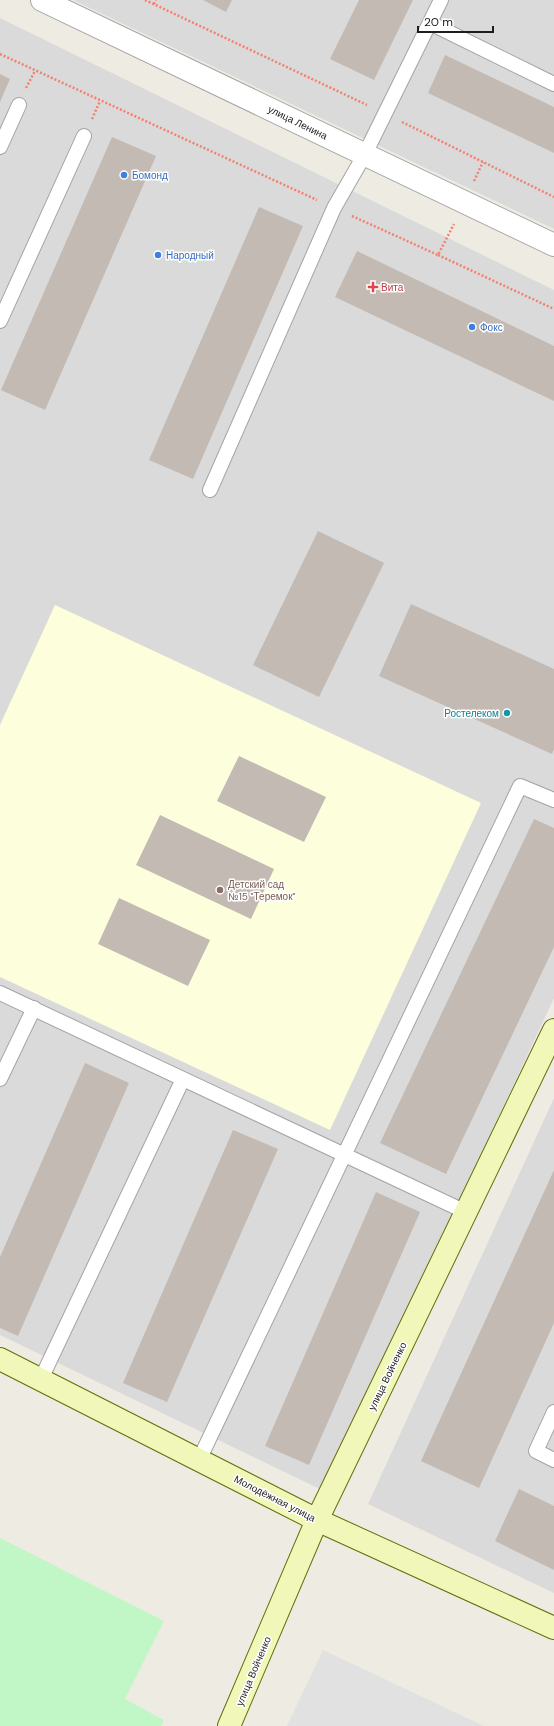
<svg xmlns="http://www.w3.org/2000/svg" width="554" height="1726" viewBox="0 0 554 1726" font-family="'DM Sans',sans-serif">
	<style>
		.residential { fill: #dbdada }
		.education { fill: #fdfedc }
		.park { fill: #c1f7c7 }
		.parking { fill: #e1e1e1 }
		.building { fill: #c2bab3 }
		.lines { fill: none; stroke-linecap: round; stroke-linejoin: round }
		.service-casing { stroke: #a4a4a4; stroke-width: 16 }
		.minor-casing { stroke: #a4a4a4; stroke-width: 24 }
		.secondary-casing { stroke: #616f09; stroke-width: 24 }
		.path { stroke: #f4806e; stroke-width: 2.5; stroke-dasharray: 2 2; stroke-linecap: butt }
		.service { stroke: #fff; stroke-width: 14 }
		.minor { stroke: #fff; stroke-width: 22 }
		.secondary { stroke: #f1f7b8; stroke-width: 22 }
		.shop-dot { fill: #3f7fe0; stroke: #fff; stroke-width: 1.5 }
		.health-dot { fill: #e0444e; stroke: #fff; stroke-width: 1.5 }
		.culture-dot { fill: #0f9aa8; stroke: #fff; stroke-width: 1.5 }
		.education-dot { fill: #8d6e63; stroke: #fff; stroke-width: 1.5 }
		.labels { text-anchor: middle; stroke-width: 3; stroke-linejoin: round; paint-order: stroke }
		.street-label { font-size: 10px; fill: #1d1d1d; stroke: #fff }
		.shop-label { font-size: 10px; fill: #366cbe; stroke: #fff; text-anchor: start }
		.health-label { font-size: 10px; fill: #be3a42; stroke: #fff; text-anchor: start }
		.culture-label { font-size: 10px; fill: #0d838f; stroke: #fff; text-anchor: end }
		.education-label { font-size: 10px; fill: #785e54; stroke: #fff; text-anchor: start }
	</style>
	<rect width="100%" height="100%" fill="#eeebe3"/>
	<path class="residential" d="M73,0H554V229Z
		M0,18L554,290V998L324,1491L0,1335Z
		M554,1098V1593L368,1504Z"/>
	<path class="education" d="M55,605L481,803L330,1130L0,977V725Z"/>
	<path class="park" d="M0,1538L164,1621L125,1699L164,1720L161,1726H0Z"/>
	<path class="parking" d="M323,1650L484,1726H287Z"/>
	<path class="building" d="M203,0H232L226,12Z
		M359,0H413L374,80L330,59Z
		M445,55L554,107V153L428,93Z
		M0,74L10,79L0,102Z
		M112,137L156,156L45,410L1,390Z
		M259,207L303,226L193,479L149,460Z
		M357,251L554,346V401L335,297Z
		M318,531L384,563L319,697L253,665Z
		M411,604L554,669V749L552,754L379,676Z
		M239,756L326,797L304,842L217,801Z
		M160,815L274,869L251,919L136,865Z
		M534,819L554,828V947L446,1174L380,1143Z
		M119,898L210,940L188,986L98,944Z
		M85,1063L129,1083L18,1336L0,1328V1257Z
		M233,1130L278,1149L167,1402L123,1383Z
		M554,1170V1323L479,1488L421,1461Z
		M376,1192L420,1212L309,1465L265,1446Z
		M519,1489L554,1506V1570L495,1541Z"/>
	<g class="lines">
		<defs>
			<path id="service" d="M430,23L554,84
				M0,147L19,105
				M0,321L84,136
				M210,490L334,208L365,154L441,0
				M0,993L466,1212
				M0,1079L34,1008
				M41,1379L183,1079
				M554,1412L536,1451L554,1460
				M199,1460L520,786L554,800"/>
			<path id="minor" d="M42,0L554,245"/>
			<path id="secondary" d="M0,1359L317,1520L554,1628
				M229,1726L317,1520L554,1030"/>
		</defs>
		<use href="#service" class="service-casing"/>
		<use href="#minor" class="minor-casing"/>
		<use href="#secondary" class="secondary-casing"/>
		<path class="path" d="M145,0L367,105
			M154,4L156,0
			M0,54L317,200
			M26,88L35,71
			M92,119L100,101
			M402,122L554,197
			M474,181L483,162
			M352,216L438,255L454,224
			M438,255L554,309"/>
		<use href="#service" class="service"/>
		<use href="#minor" class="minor"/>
		<use href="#secondary" class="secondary"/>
	</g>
	<g class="shop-dot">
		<circle cx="124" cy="175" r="4"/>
		<circle cx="158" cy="255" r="4"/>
		<circle cx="472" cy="327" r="4"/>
	</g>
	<path class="health-dot" d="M371 281h4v4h4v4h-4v4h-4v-4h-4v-4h4z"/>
	<circle class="culture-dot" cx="507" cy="713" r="4"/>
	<circle class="education-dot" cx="220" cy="890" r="4"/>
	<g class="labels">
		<g class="street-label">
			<text transform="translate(298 122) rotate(26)" y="4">улица Ленина</text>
			<text transform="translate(387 1376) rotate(-64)" y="4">улица Войченко</text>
			<text transform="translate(275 1498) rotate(27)" y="4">Молодёжная улица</text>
			<text transform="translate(253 1671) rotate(-67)" y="4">улица Войченко</text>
		</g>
		<g class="shop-label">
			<text x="132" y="179">Бомонд</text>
			<text x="166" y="259">Народный</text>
			<text x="480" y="331">Фокс</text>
		</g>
		<g class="health-label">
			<text x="381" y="291">Вита</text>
		</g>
		<g class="culture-label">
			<text x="499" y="717">Ростелеком</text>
		</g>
		<g class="education-label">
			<text x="228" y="888">Детский сад<tspan x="228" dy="12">№15 "Теремок"</tspan></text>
		</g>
	</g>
	<path d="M418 26v6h75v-6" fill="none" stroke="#1d1d1d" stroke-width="2"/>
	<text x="424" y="26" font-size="12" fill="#1d1d1d" stroke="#ffffff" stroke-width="3" paint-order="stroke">20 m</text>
</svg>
